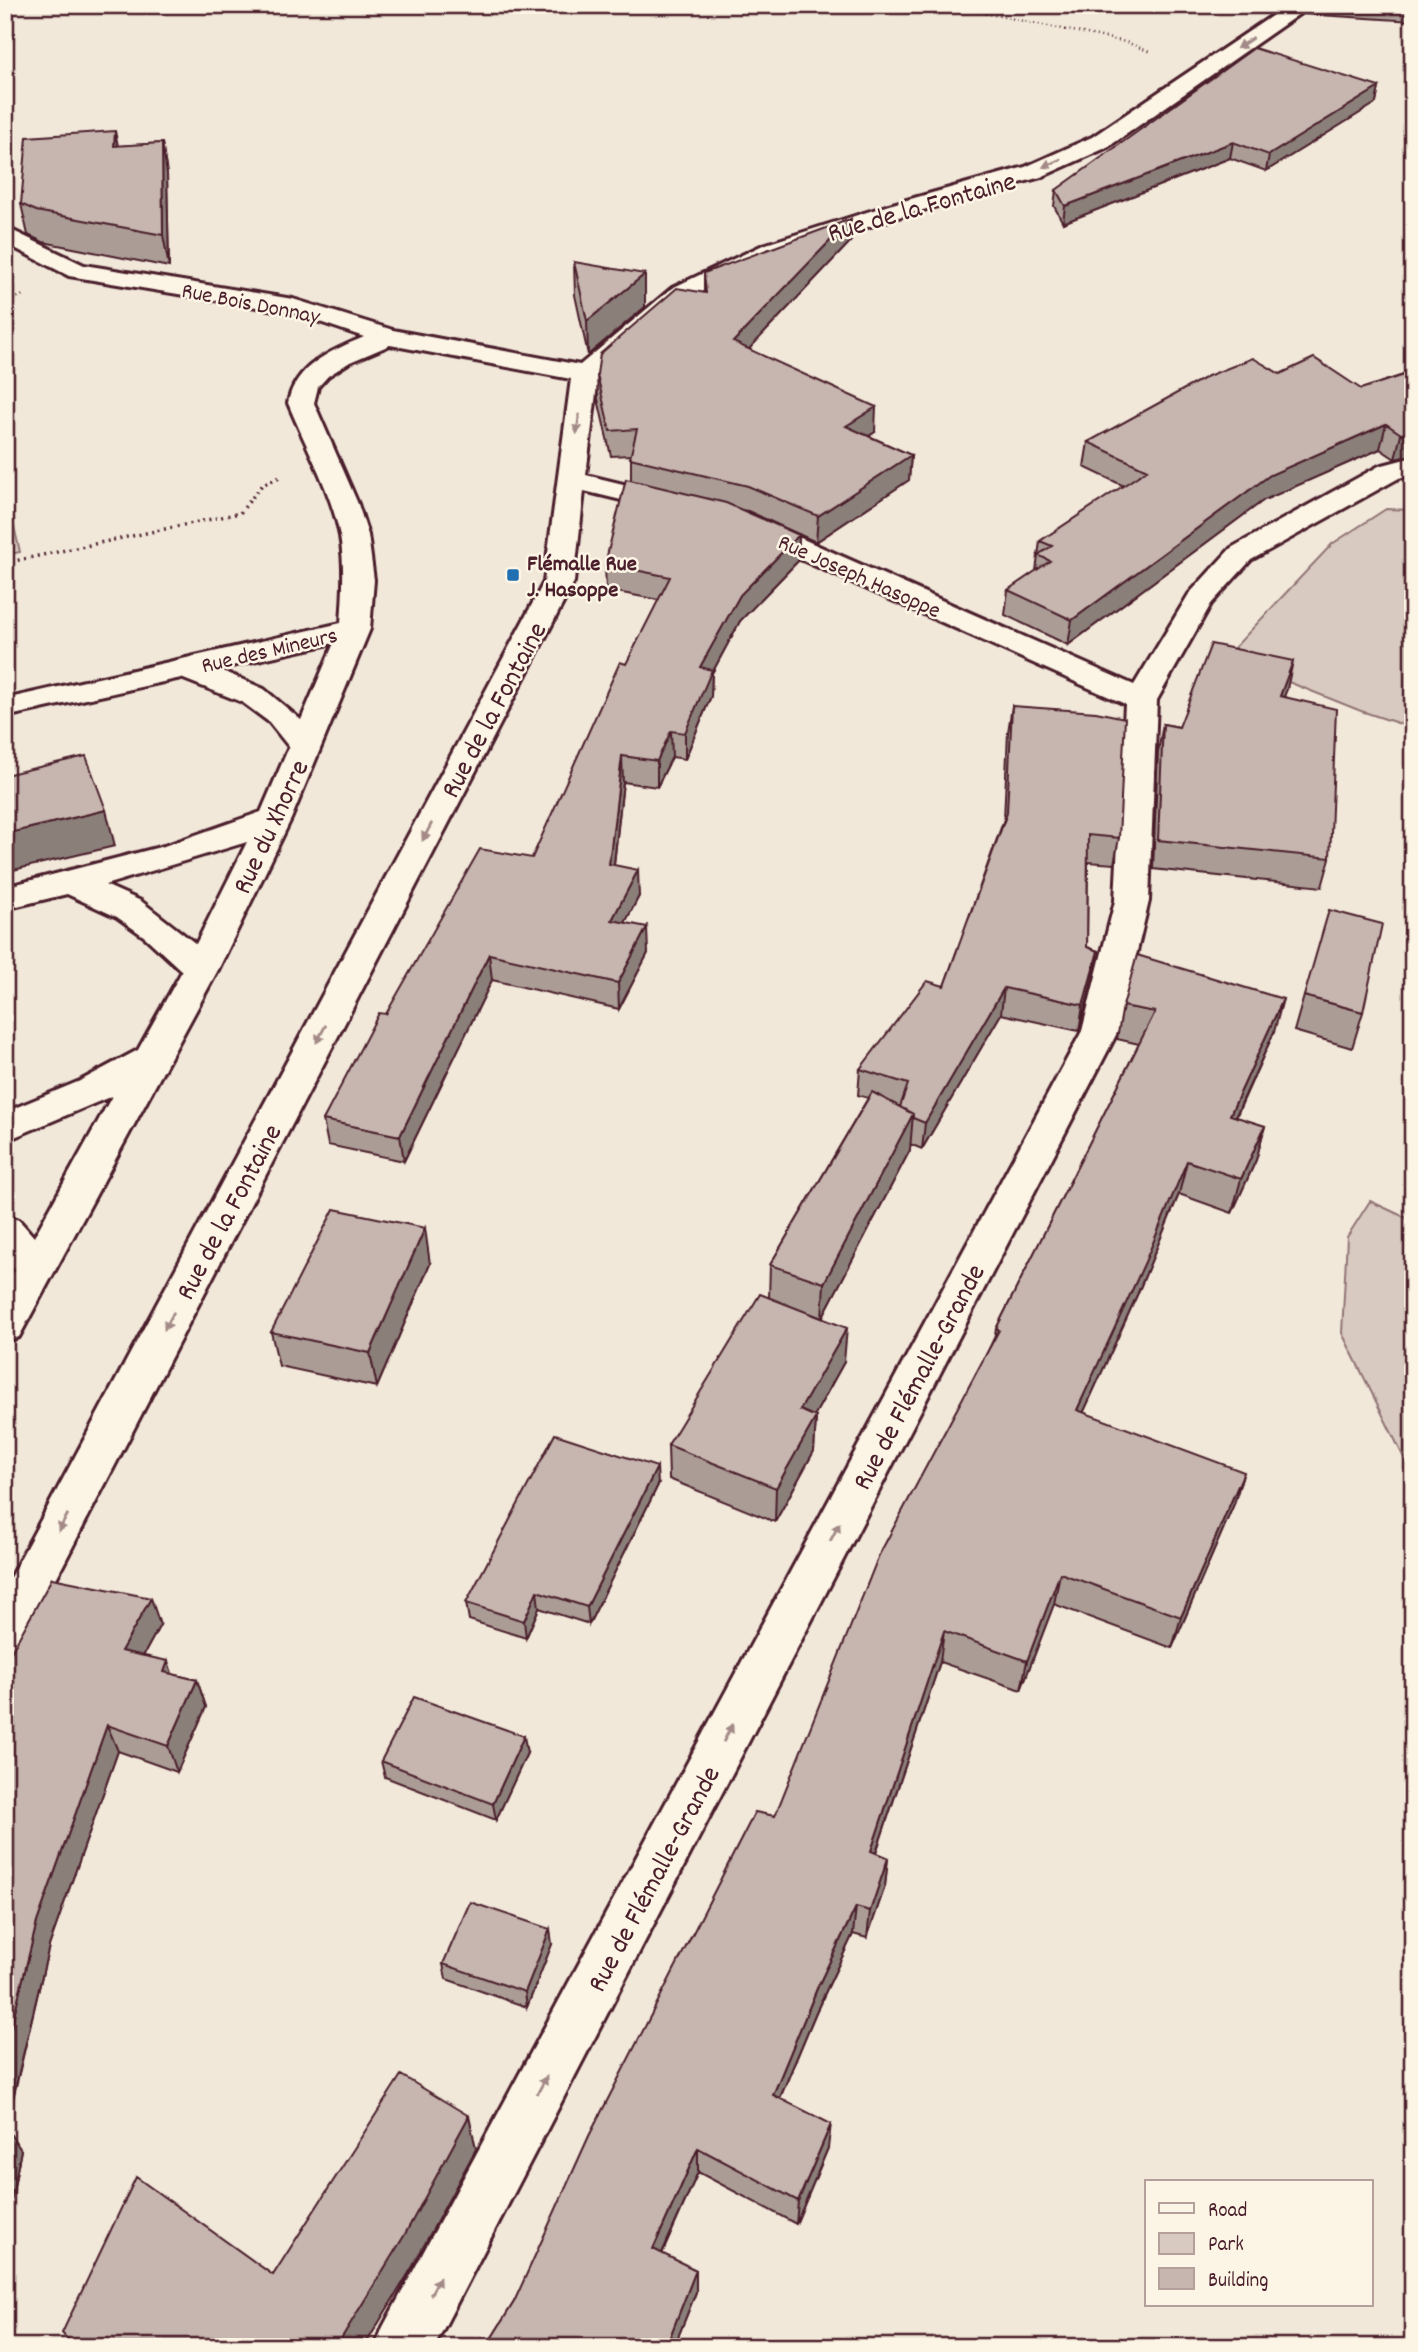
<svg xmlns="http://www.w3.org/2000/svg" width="1418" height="2352" viewBox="0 0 1418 2352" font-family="Dekko,sans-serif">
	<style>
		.green { fill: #d8cac0; stroke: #917476; stroke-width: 2 }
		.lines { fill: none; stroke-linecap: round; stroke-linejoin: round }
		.minor-casing { stroke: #4a1f2b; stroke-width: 6 }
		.path-far1 { stroke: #4a1f2b; stroke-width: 2.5; stroke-dasharray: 1 3.5; stroke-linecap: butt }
		.path { stroke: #4a1f2b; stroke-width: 3.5; stroke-dasharray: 2 4.5; stroke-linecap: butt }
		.minor { fill: #fcf5e5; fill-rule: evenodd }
		.wall { fill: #ab9d96; stroke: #4a1f2b; stroke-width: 2 }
		.shaded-wall { fill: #8b7f7a; stroke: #4a1f2b; stroke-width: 2 }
		.building { fill: #c7b6af; stroke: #4a1f2b; stroke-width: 2 }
		.oneway { fill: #a38a88 }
		.poi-dot { fill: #1f6fb2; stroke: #fcf5e5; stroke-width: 2.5 }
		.labels { text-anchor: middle; stroke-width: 5; stroke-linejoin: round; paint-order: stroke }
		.far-street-label { font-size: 23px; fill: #4a1f2b; stroke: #fcf5e5 }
		.far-poi-label { font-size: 23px; font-weight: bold; fill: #4a1f2b; stroke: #fcf5e5; text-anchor: start }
		.street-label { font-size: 28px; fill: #4a1f2b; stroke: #fcf5e5 }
	</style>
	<rect width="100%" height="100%" fill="#f1e8da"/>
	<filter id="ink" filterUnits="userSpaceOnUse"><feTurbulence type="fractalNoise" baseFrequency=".0143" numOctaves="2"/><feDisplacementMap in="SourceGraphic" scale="14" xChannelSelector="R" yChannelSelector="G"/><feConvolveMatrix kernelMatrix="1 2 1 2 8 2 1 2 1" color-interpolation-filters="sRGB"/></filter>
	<g filter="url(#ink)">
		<path class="green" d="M5,488L20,552L5,555Z
			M1386,509L1413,510V728L1361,711L1246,665L1234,648L1332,544Z
			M1370,1201L1413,1221V1476L1342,1333L1347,1237Z"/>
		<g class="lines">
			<defs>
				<path id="minor" d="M1288,5H1312L1108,147L1041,177L905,215L781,255L690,298L598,377L586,475L685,499L689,505L685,511L675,513L584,491L574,582L21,1646L5,1652V1587L544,582L571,379L390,345L350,362L328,376L318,387L314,403L358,504L368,535L374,580L370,629L291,819L219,968L19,1337L5,1342V1288L15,1270L5,1258V1216L19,1220L34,1237L112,1096L5,1141V1112L80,1081L138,1050L182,971L145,937L117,917L67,894L5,909V887L164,846L261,812L289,747L269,722L242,702L181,678L5,717V699L341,623C343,594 345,565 340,536C331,490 305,445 288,403C295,365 331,351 364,337L293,313L69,276L5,243V227L84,265L293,299L393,330L580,365L672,288L763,245L889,205L1025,167L1092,137ZM334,643L301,720L264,689L218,669ZM247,842L196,944L141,901L105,885Z
					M1413,457V474L1399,478L1251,560L1211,604L1157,700L1149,901L1118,1031L434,2347H375L383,2327L1082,1031L1115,901L1125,704L742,533L738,527L742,521L752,518L762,521L1134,685L1189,594L1231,548L1379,466Z"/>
			</defs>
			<use href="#minor" class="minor-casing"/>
			<path class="path-far1" d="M946,5L1126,42L1150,52
				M5,303L23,295"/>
			<path class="path" d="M5,563L240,513L262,485L280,477"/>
			<use href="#minor" class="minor"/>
		</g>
		<path class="wall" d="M1254,5H1283L1275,11Z
			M1305,5H1413V21L1304,14Z
			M1379,87L1376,103L1266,171L1230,158L1063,223L1054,206L1056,190Z
			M162,143L167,174L169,267L43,242L28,235L21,204L118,146Z
			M850,242L749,349L875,432L869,436L911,455L909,480L816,542L748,511L741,510L799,535L798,561L740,621L712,673L711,696L685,759L672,757L657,787L623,782L614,865L639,896L625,922L648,953L619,1009L492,980L404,1161L328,1145L323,1120L386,1014L532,858L659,600L606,590L605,564L631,480V455L611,456L598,399L597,374L704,292V273Z
			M574,262L645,307L588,355L575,295Z
			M1413,372V455L1395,459L1380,449L1264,500L1068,645L1005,615L1008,590L1036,571L1040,541L1124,486L1084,467L1088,442L1280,374L1361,389Z
			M1287,689L1283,697L1330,858L1322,887L1153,869L1158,752L1163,724L1179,727Z
			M1012,706L1119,838L1114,864L1088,862L1087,947L1098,951L1093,977L1079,1031L1001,1014L922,1149L910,1144V1150L822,1318L809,1313L844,1362L814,1416L816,1417L814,1451L775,1522L669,1479L668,1445L769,1298L770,1265L868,1098L858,1095L860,1069L944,986L1004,819L1008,732Z
			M1304,996L1363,1012L1352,1048L1294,1031Z
			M1123,1006L1274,1032L1236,1117L1265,1126L1256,1160L1232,1213L1179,1194L1137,1295L1083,1413L1234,1504L1172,1648L1054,1604L1021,1690L940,1662L876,1853L888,1858L885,1886L867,1938L853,1934L816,2012L780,2098L828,2148L796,2224L698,2172L662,2254L696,2270V2292L674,2347H486L514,2302L775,1816L994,1338L996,1329L1139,1044L1117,1039Z
			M430,1264L377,1387L279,1366L271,1332Z
			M658,1485L589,1624L539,1608L526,1638L469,1620L466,1603Z
			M160,1625L143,1656L172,1674L197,1680L206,1707L177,1772L118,1751L49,1946L6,2129L21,2150L5,2232V1663Z
			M527,1753L496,1820L385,1777L381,1761Z
			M552,1944L527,2007L446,1979L443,1964Z"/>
		<path class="shaded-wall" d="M1276,5H1283L1275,11Z
			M1379,87L1376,103L1266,171L1269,155Z
			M115,131L121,161L114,146Z
			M1233,142L1230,158L1063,223L1065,206Z
			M162,143L167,174L169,267L163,235Z
			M851,219L850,242L732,367L733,342Z
			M645,274V307L588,355L587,321Z
			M876,407L875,432L845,451L846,426Z
			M1386,424L1380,449L1264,500L1068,645L1072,620L1270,475Z
			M1413,432V455L1395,459L1401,434Z
			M911,455L909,480L816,542L818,516Z
			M799,535L798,561L740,621L712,673L711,696L685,759V733L700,667L740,595Z
			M1293,661L1287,689L1273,725L1280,696Z
			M671,731L672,757L657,787V761Z
			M622,756L623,782L611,890L609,864Z
			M106,810L115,846L5,872V834Z
			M638,870L639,896L613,946L612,920Z
			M647,927L648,953L619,1009L618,983Z
			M1098,951L1093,977L1079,1031L1083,1005Z
			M489,954L492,980L404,1161L400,1136Z
			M1004,988L1001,1014L922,1149L925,1123Z
			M1283,999L1274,1032L1221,1148L1230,1115Z
			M913,1114L910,1150L822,1318L824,1283Z
			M1265,1126L1256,1160L1232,1213L1241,1179Z
			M1187,1161L1179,1194L1137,1295L1070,1442L1077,1410Z
			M425,1228L430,1264L377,1387L370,1353Z
			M847,1328L844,1362L798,1445L800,1410Z
			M816,1417L814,1451L775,1522L776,1488Z
			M657,1467L658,1485L589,1624L587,1607Z
			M1244,1472L1234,1504L1172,1648L1181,1617Z
			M1060,1573L1054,1604L1021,1690L1027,1661Z
			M537,1591L539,1608L526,1638L524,1621Z
			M151,1598L160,1625L131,1678L121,1651Z
			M944,1631L940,1662L867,1879L871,1851Z
			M168,1661L177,1688L164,1672Z
			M197,1680L206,1707L177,1772L168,1746Z
			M107,1725L118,1751L49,1946L5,2131V2051L37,1922Z
			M524,1736L527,1753L496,1820L493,1804Z
			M888,1858L885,1886L867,1938L870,1911Z
			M856,1907L853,1934L816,2012L771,2119L773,2095L818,1986Z
			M550,1929L552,1944L527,2007L525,1992Z
			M469,2116L476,2149L413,2266L364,2347H336Z
			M831,2124L828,2148L796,2224L798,2201Z
			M7,2129L21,2150L5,2232V2140Z
			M698,2148V2172L654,2271L653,2249Z
			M696,2270V2292L674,2347H666Z"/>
		<path class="building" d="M1254,48L1379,87L1269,155L1233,142L1065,206L1056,190Z
			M115,131L114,146L162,143L163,235L36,211L21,204L27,137Z
			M851,219L733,342L876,407L846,426L911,455L818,516L748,486L630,458L637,429L610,431L597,374L600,354L677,288L706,293L704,273Z
			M574,262L645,274L587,321Z
			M1253,358L1280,374L1314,358L1361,389L1413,372V432L1401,434L1386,424L1270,475L1072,620L1008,590L1050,561L1038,555L1052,546L1040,541L1147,470L1088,442L1208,376Z
			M626,479L726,503L799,535L740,595L700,667L712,670L685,733L671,731L657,761L622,756L609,864L638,870L612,920L647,927L618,983L489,954L400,1136L323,1120L379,1013L386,1014L480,849L532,858L620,662L626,664L670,577L605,564Z
			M1211,644L1293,661L1280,696L1336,709L1330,858L1158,840L1163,724L1179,727Z
			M1012,706L1096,712L1125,718L1119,838L1088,835L1087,947L1098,951L1083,1005L1004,988L925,1123L913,1118V1114L900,1107L908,1084L860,1069L927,981L944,986L1007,813Z
			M86,756L106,810L5,834V775Z
			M1329,910L1382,924L1363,1012L1304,996Z
			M1137,955L1283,999L1230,1115L1265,1126L1241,1179L1187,1161L1145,1262L1077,1410L1244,1472L1181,1617L1060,1573L1027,1661L944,1631L871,1851L888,1858L870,1911L856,1907L818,1986L773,2095L831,2124L798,2201L698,2148L653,2249L696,2270L666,2347H486L514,2302L589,2136L755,1812L775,1816L879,1555L999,1330L996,1329L1155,1012L1123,1006Z
			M872,1092L913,1114L824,1283L770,1265Z
			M334,1209L425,1228L370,1353L271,1332Z
			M760,1294L847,1328L800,1410L816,1417L776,1488L668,1445Z
			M555,1434L657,1467L587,1607L537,1591L524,1621L466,1603Z
			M52,1578L151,1598L121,1651L168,1661L164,1672L197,1680L168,1746L107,1725L37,1922L5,2051V1663Z
			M414,1697L524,1736L493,1804L381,1761Z
			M470,1902L550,1929L525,1992L443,1964Z
			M401,2075L469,2116L404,2236L336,2347H74L62,2333L136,2177L273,2275Z"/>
		<defs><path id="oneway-solid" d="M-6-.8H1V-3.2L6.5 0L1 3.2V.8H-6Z" transform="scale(1.75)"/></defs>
		<g class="oneway">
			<use href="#oneway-solid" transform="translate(1245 43) rotate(146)"/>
			<use href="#oneway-solid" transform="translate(1052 163) rotate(156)"/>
			<use href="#oneway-solid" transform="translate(578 424) rotate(98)"/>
			<use href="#oneway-solid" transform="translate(427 832) rotate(118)"/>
			<use href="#oneway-solid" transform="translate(321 1034) rotate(118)"/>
			<use href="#oneway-solid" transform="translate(169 1321) rotate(118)"/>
			<use href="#oneway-solid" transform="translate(63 1523) rotate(118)"/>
			<use href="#oneway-solid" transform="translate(835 1532) rotate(-62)"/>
			<use href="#oneway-solid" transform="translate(728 1733) rotate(-62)"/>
			<use href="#oneway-solid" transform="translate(542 2085) rotate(-62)"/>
			<use href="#oneway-solid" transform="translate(435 2286) rotate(-62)"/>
		</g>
	</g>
	<rect class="poi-dot" x="506" y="568" width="14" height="14" rx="3.5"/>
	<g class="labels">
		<g class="far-street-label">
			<text transform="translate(251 302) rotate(11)" y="8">Rue Bois Donnay</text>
			<text transform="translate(860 575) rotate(24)" y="8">Rue Joseph Hasoppe</text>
			<text transform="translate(269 649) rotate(-13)" y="8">Rue des Mineurs</text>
		</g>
		<g class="far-poi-label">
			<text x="527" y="570">Flémalle Rue<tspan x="527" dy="26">J. Hasoppe</tspan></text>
		</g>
		<g class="street-label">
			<text transform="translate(921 205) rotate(-16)" y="10">Rue de la Fontaine</text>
			<text transform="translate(492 709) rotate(-62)" y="10">Rue de la Fontaine</text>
			<text transform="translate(269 826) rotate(-65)" y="10">Rue du Xhorre</text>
			<text transform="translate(227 1211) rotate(-62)" y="10">Rue de la Fontaine</text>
			<text transform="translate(917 1376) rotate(-62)" y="10">Rue de Flémalle-Grande</text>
			<text transform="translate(652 1878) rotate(-62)" y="10">Rue de Flémalle-Grande</text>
		</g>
	</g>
	<rect width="1418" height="2352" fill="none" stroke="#fcf5e5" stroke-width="28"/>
	<rect x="14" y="14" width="1390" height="2324" fill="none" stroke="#4a1f2b" stroke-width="2.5" filter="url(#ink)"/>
	<rect x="1145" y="2180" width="228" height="126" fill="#fcf5e5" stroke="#b59f9b" stroke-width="2"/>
	<rect x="1159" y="2203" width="35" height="10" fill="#fcf5e5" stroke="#b59f9b" stroke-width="2"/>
	<text x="1208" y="2216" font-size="21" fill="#4a1f2b">Road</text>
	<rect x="1159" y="2233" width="35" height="21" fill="#d8cac0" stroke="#b59f9b" stroke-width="2"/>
	<text x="1208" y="2250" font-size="21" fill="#4a1f2b">Park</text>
	<rect x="1159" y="2268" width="35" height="21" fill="#c7b6af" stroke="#b59f9b" stroke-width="2"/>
	<text x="1208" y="2286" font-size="21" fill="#4a1f2b">Building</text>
</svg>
